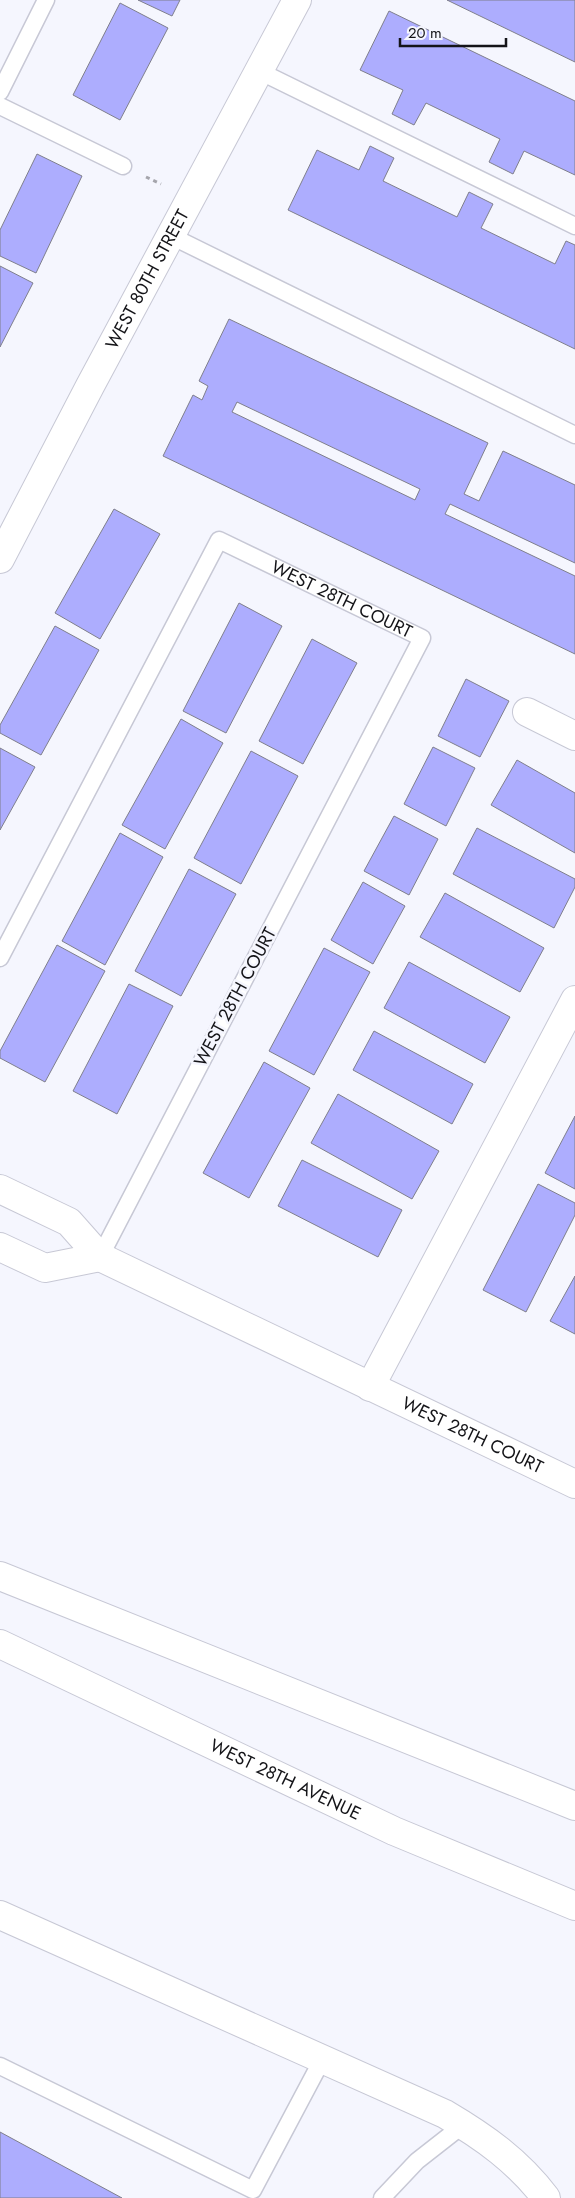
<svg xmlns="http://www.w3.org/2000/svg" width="575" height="2198" viewBox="0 0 575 2198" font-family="Jost,sans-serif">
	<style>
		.building { fill: #adadfe; stroke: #7f7f8c; fill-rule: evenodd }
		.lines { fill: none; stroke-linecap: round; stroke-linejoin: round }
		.lane-casing { stroke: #c7c8d5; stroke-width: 19 }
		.street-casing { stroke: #c7c8d5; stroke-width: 30 }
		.secondary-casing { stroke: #c7c8d5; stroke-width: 30 }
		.path { stroke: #a5a5ac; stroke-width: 3; stroke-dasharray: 4 4; stroke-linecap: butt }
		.lane { stroke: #fff; stroke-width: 16 }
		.street { stroke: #fff; stroke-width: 28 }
		.secondary { stroke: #fff; stroke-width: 28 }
		.labels { text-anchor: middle; stroke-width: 5; stroke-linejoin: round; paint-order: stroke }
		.street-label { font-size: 18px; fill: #141418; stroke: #f5f6fe }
	</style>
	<rect width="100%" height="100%" fill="#f5f6fe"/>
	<path class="building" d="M138,0H180L172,16Z
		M447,0H575V62Z
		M120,3L168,28L120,120L73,95Z
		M389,11L575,101V175L524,151L513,174L489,162L500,139L426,103L414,125L392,114L403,90L360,70Z
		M370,146L394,158L383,181L457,217L469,192L493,204L481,228L555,264L566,241L575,245V349L288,210L317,150L359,170Z
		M37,154L82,176L36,273L0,256V230Z
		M0,266L33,283L0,347Z
		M229,319L488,443L464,494L479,501L503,451L575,485V563L450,504L445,514L575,576V654L163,456L193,395L202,400L208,386L199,381ZM237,402L420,489L415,500L232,412Z
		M114,509L160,534L100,639L55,613Z
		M239,603L282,626L226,733L183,711Z
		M55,626L99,650L41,755L0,733V725Z
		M312,639L357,663L303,764L259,741Z
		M466,679L509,701L480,757L438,736Z
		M181,719L223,743L165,849L122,825Z
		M433,747L475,768L446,826L404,804Z
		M0,748L35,767L0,830Z
		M251,751L298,776L241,884L194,858Z
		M517,760L575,793V853L491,805Z
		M394,816L438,839L409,895L364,871Z
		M477,828L575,879V887L554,928L453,874Z
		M120,833L163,857L105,965L62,941Z
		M189,869L236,894L181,996L135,971Z
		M363,882L405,906L373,964L331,940Z
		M445,893L544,948L520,992L420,937Z
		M57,945L105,971L45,1082L0,1058V1051Z
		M324,948L370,972L314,1075L269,1051Z
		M409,962L510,1017L485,1063L384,1008Z
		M129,984L173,1006L117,1114L73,1091Z
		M374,1031L473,1084L452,1124L353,1070Z
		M264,1062L310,1088L249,1198L203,1173Z
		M338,1094L439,1151L412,1199L311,1143Z
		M575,1116V1189L545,1173Z
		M302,1160L402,1210L378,1257L278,1206Z
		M538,1184L575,1203V1215L526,1312L483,1290Z
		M575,1276V1334L550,1321Z
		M0,2132L122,2198H0Z"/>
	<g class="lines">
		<defs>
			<g id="lane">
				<path d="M259,71L575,226"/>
				<path d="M0,92L46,0"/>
				<path d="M0,106L123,166"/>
				<path d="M171,236L575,435"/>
				<path id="s1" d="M0,958L219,540L422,638L100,1257"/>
				<path d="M0,2066L253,2190L322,2060"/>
				<path d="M382,2198L417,2161L463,2125"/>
			</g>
			<path id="street" d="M527,712L575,736
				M370,1387L575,1000"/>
			<g id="secondary">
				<path id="s2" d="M0,559L90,386L297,0"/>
				<path id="s3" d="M0,1189L69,1222L100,1257L575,1484"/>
				<path d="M0,1247L45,1268L100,1257"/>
				<path d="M0,1576L575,1806"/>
				<path id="s4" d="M0,1644L394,1831L575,1906"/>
				<path d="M0,1915L445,2114C484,2137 518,2161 546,2198"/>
			</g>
		</defs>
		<use href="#lane" class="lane-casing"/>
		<use href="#street" class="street-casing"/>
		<use href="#secondary" class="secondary-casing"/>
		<path class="path" d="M146,177L161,184"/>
		<use href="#lane" class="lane"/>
		<use href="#street" class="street"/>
		<use href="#secondary" class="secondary"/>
	</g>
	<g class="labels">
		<g class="street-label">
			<text dy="6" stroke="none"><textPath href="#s2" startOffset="316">WEST 80TH STREET</textPath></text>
			<text dy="6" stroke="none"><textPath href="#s1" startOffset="608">WEST 28TH COURT</textPath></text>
			<text transform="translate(235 997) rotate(-62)" y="6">WEST 28TH COURT</text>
			<text dy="6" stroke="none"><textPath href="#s3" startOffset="536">WEST 28TH COURT</textPath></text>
			<text dy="6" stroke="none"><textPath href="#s4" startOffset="316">WEST 28TH AVENUE</textPath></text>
		</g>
	</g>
	<path d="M400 38v8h106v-8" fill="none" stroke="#141418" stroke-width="2.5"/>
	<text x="408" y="38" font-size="15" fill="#141418" stroke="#f5f6fe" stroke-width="4" paint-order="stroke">20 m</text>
</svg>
